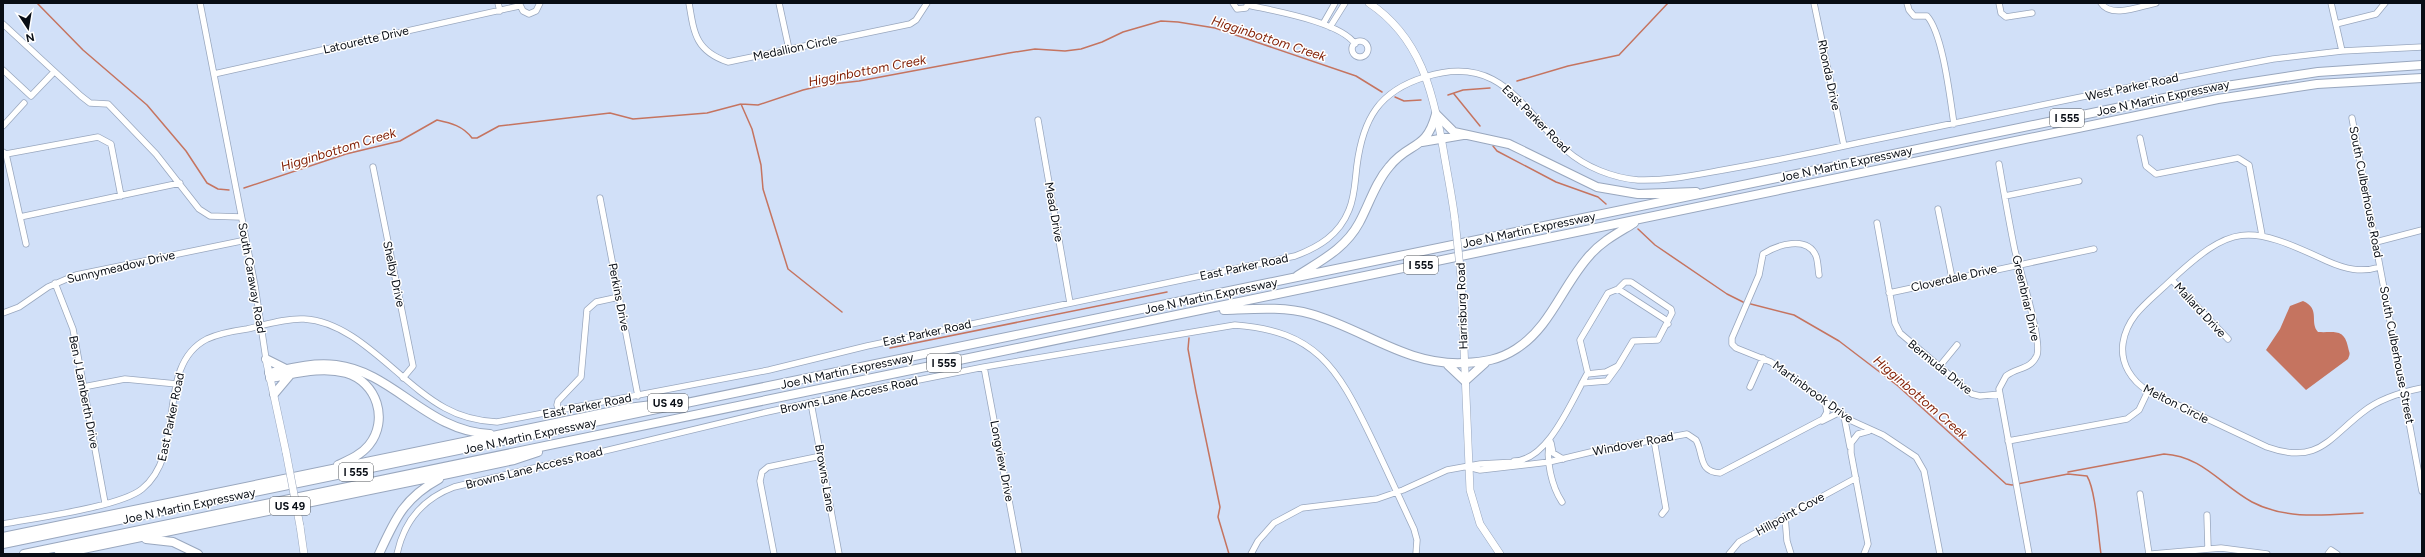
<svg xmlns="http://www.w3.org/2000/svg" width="2425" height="557" viewBox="0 0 2425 557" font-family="Figtree,sans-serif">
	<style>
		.water { fill: #c57460 }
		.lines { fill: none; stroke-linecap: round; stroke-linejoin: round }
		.stream { stroke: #c57460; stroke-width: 1.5 }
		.minor-casing { stroke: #99a7be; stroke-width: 7 }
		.major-casing { stroke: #99a7be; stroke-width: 8 }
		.highway-casing { stroke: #99a7be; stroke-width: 10 }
		.minor { stroke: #fff; stroke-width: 5.5 }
		.major { stroke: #fff; stroke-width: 7 }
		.highway { stroke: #fff; stroke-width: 8 }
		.major-bridge-casing { stroke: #99a7be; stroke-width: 8; stroke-linecap: butt }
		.major-bridge { stroke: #fff; stroke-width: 7 }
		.labels { text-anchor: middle; stroke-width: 3; stroke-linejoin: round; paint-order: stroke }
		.shield { fill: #fff; stroke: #52565b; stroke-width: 1 }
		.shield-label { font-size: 11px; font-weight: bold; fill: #080d15 }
		.street-label { font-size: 12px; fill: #080d15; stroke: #fff }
		.water-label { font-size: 13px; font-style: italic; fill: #801d03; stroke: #fff }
	</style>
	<rect width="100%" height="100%" fill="#d1e0f8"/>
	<path class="water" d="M2303,301C2321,309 2309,322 2318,332C2334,333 2344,328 2348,347C2349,353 2351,352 2348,359L2306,390L2266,350L2280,329L2290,306Z"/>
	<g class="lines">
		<path class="stream" d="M37,3L83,50L147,105L186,151L207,183L218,189L229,190
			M1517,81L1568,66L1619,55L1668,3
			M1454,94L1480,126
			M1448,95L1463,90L1490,88
			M1395,97L1404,101L1421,100
			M741,104L752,129L761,165L763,189L788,269L842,312
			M1493,146L1497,151L1556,182L1598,197L1606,204
			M244,188L346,154L400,141L437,120C451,123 463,126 472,138H477L499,126L610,113L633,119L707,113L741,104L758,105L803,90L824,85L859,81L1009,53L1035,49L1065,51L1081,49L1102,42L1123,32L1161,21L1178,22L1215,28L1356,76L1382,92
			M1638,229L1655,245L1727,294L1743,302L1794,315L1839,341L1898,386L2006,484L2012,485L2068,474L2087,476C2096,491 2098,535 2101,554
			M1189,338L1188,349L1196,392L1220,507L1218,517L1229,554
			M890,348L1167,292
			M2068,472L2164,454C2202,456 2221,485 2252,502C2286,520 2325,515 2363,513"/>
		<defs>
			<path id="minor" d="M200,3L255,286L266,359
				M498,3L500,11
				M519,3L523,11L529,14L536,11L540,3
				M689,3C694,34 696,51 728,62L910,24L916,20L927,3
				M779,3L789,49
				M1233,3L1237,9L1246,8L1248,3
				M1814,3L1844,146
				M1907,3L1909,10L1914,16H1927C1943,34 1950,98 1954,124
				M1999,3L2001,13L2006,17L2032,13
				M2101,3C2111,19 2141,6 2156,3
				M2331,3L2342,51
				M1248,5C1274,11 1341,22 1355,44
				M3,24L81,96L90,103L108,104L156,154L199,209L210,216L241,217
				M1323,24L1335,3
				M2336,24L2376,14L2385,3
				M1330,27L1345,3
				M1352 49a8 8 0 1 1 16 0a8 8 0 1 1-16 0Z
				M3,70L31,96L53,73
				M214,74L519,6
				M2352,118L2422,491
				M1038,120L1070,303
				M3,126L24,103
				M2140,138L2146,166L2156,174L2238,158L2249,165L2262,235
				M3,152L6,154L98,137L111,144L121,196
				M6,154L26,244
				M1999,164C2004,193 2009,222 2015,251C2020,269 2042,341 2037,355C2031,370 2017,367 2006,376L1999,389L2029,554
				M373,167L413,366L403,378
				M2005,196L2079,181
				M600,198L638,396
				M1938,209L1952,278
				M20,217L180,183
				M1877,223L1895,323L1900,333L1972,394L1980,396L2000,394
				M2376,242L2422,230
				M2380,267C2361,273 2345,269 2327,261C2247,224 2233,222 2167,284C2148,302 2127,316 2123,343C2120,364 2132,381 2148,391L2267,447C2318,465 2328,439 2363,412C2379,399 2402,392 2422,388
				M1819,275C1818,269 1818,261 1816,256C1807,235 1777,245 1763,254L1759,275L1732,338V344L1736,348L1771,362L1852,421L1883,435L1916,457L1924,471L1940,554
				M2172,280L2228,339
				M55,283L73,329L105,503
				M1889,293L2094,249
				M3,313L19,307L48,287L76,275L246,240
				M984,367L1019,554
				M1939,367L1957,345
				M1588,374L1580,340L1608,293L1618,289L1666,320L1668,324
				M1582,383L1607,381L1618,366
				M83,387L125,379L177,384
				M1750,387L1763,358
				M811,403L839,554
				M559,411L557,405L558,401L581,377L587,310L596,302L619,297
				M1844,416L1850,447
				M1822,421L1840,412
				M1654,440L1666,509L1662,514
				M1550,441C1545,459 1552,487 1562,502
				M2008,441L2127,419L2139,410L2148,391
				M1551,443L1553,453L1563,459
				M1514,461C1548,461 1572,400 1587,374L1606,372L1618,366L1633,341L1658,340L1672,313L1671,309L1631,282H1625L1618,289
				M1468,467L1480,470L1549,462L1595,451L1687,434L1696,440C1704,454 1698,472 1720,473L1823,419L1827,412L1825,401
				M2140,494L2149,554
				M2207,515L2208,548
				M1785,517L1787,541L1791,554
				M3,524C34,518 120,507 142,489C188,452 154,366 207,339C220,333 233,331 247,329C265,325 285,318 304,319C358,322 399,383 445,408C461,417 478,421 497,422L769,370L867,346L1295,256C1319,247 1339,235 1349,210C1355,196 1355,180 1357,165C1363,119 1379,91 1425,77C1500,53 1521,108 1566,150C1585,167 1613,178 1638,180C1667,181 1695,175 1723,170C1768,162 1813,153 1858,143C1996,115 2134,85 2273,59L2342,51L2422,47
				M397,554C404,521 422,499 454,487L767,412L873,389L984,367L1235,325C1316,331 1337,367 1370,435C1385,466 1399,497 1414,529L1417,540L1416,554
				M774,554L760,481L762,472L768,467L821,456
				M1251,554L1258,541L1274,523L1302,508L1377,499L1403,490L1447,470L1480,464L1517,462
				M1729,554L1739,542L1856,478
				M1864,554L1868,544L1851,453V443L1858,434L1869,431
				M2152,554L2221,548L2267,554
				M2328,554L2331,550L2337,554"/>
			<path id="major" d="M1369,3C1420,37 1433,91 1443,148C1447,172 1452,196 1455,220
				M1461,277L1470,490L1480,524L1500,554
				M266,359L286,452
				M300,526L304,554"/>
			<path id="highway" d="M1436,114L1454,132L1509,144L1597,187L1638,194L1696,192
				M1422,142L1463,135
				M1297,276C1320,261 1345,249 1359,223C1369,205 1375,183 1389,167C1409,141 1426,152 1436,114
				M1224,310C1253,309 1283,306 1311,314C1364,329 1407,366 1464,363C1484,362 1499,360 1516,349C1551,327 1563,284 1590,255C1602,241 1618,233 1634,223
				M266,359L286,369
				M1448,365L1465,381L1485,363
				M269,373C291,368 314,362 336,365C394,372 426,431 490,434
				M270,378C295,374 321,366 346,373C377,382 389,420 369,445C361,455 349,460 338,465
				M274,394L290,375
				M3,537L628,408L668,403
				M146,539L173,542L198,554
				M3,544L2213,88L2318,72L2422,65
				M24,554L2218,99L2317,84L2422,78
				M59,554L448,474L514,460L538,452
				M379,554C395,519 404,498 439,479"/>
		</defs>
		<use href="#minor" class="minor-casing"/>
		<use href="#major" class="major-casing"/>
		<use href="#highway" class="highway-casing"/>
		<use href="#minor" class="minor"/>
		<use href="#major" class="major"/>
		<use href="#highway" class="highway"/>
		<defs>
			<path id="major-bridge" d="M1455,220L1461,277
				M286,452L300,526"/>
		</defs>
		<use href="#major-bridge" class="major-bridge-casing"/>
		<use href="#major-bridge" class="major-bridge"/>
	</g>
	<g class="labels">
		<g class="shield">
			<rect x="2050" y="109" width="34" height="18" rx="3"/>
			<rect x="1404" y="256" width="34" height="18" rx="3"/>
			<rect x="927" y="354" width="34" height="18" rx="3"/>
			<rect x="648" y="394" width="40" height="18" rx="3"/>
			<rect x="339" y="463" width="34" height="18" rx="3"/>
			<rect x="270" y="497" width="40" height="18" rx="3"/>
		</g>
		<g class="shield-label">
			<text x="2067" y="122">I 555</text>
			<text x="1421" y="269">I 555</text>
			<text x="944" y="367">I 555</text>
			<text x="668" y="407">US 49</text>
			<text x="356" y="476">I 555</text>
			<text x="290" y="510">US 49</text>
		</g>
		<g class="street-label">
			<text transform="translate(366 40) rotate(-13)" y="4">Latourette Drive</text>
			<text transform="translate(795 48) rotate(-12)" y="4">Medallion Circle</text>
			<text transform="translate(1829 75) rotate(78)" y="4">Rhonda Drive</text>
			<text transform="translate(2132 87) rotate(-12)" y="4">West Parker Road</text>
			<text transform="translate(2163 98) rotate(-12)" y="4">Joe N Martin Expressway</text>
			<text transform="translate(1536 119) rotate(45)" y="4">East Parker Road</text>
			<text transform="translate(1846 164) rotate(-12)" y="4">Joe N Martin Expressway</text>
			<text transform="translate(2366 192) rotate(79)" y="4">South Culberhouse Road</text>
			<text transform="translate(1054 212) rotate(80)" y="4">Mead Drive</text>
			<text transform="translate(1529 230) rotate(-12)" y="4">Joe N Martin Expressway</text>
			<text transform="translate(121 267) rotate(-13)" y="4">Sunnymeadow Drive</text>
			<text transform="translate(1244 267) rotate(-12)" y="4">East Parker Road</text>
			<text transform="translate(394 274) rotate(78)" y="4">Shelby Drive</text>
			<text transform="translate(252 278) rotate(80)" y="4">South Caraway Road</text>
			<text transform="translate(1954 278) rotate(-13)" y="4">Cloverdale Drive</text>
			<text transform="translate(1211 296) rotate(-12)" y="4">Joe N Martin Expressway</text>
			<text transform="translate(619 297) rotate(79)" y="4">Perkins Drive</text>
			<text transform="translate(2026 298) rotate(77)" y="4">Greenbriar Drive</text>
			<text transform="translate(1462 306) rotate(-92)" y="4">Harrisburg Road</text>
			<text transform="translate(2200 310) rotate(47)" y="4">Mallard Drive</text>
			<text transform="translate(927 333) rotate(-12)" y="4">East Parker Road</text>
			<text transform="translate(2397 355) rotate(79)" y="4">South Culberhouse Street</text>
			<text transform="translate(1940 367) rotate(39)" y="4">Bermuda Drive</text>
			<text transform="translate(847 371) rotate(-12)" y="4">Joe N Martin Expressway</text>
			<text transform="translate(84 392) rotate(79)" y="4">Ben J Lamberth Drive</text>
			<text transform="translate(1813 392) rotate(36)" y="4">Martinbrook Drive</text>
			<text transform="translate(849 395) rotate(-12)" y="4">Browns Lane Access Road</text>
			<text transform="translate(2176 404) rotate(27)" y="4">Melton Circle</text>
			<text transform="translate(587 406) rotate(-11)" y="4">East Parker Road</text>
			<text transform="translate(171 417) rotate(-78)" y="4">East Parker Road</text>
			<text transform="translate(530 436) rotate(-12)" y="4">Joe N Martin Expressway</text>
			<text transform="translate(1633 444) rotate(-11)" y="4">Windover Road</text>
			<text transform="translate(1002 461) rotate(79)" y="4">Longview Drive</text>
			<text transform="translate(534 468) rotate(-14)" y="4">Browns Lane Access Road</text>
			<text transform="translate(825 478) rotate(80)" y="4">Browns Lane</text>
			<text transform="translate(189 506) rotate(-12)" y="4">Joe N Martin Expressway</text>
			<text transform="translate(1790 514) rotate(-29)" y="4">Hillpoint Cove</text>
		</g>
		<g class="water-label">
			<text transform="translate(1269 38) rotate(18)" y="5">Higginbottom Creek</text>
			<text transform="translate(867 70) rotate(-11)" y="5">Higginbottom Creek</text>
			<text transform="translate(338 149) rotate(-17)" y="5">Higginbottom Creek</text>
			<text transform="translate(1921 397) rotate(41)" y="5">Higginbottom Creek</text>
		</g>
	</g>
	<rect width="2425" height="557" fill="none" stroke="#080d15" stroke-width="8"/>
	<g transform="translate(28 28) rotate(168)" stroke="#ffffff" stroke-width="3" paint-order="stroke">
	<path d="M0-3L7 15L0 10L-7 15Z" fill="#080d15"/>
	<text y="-6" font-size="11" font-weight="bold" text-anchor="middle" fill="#080d15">N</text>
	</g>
</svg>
